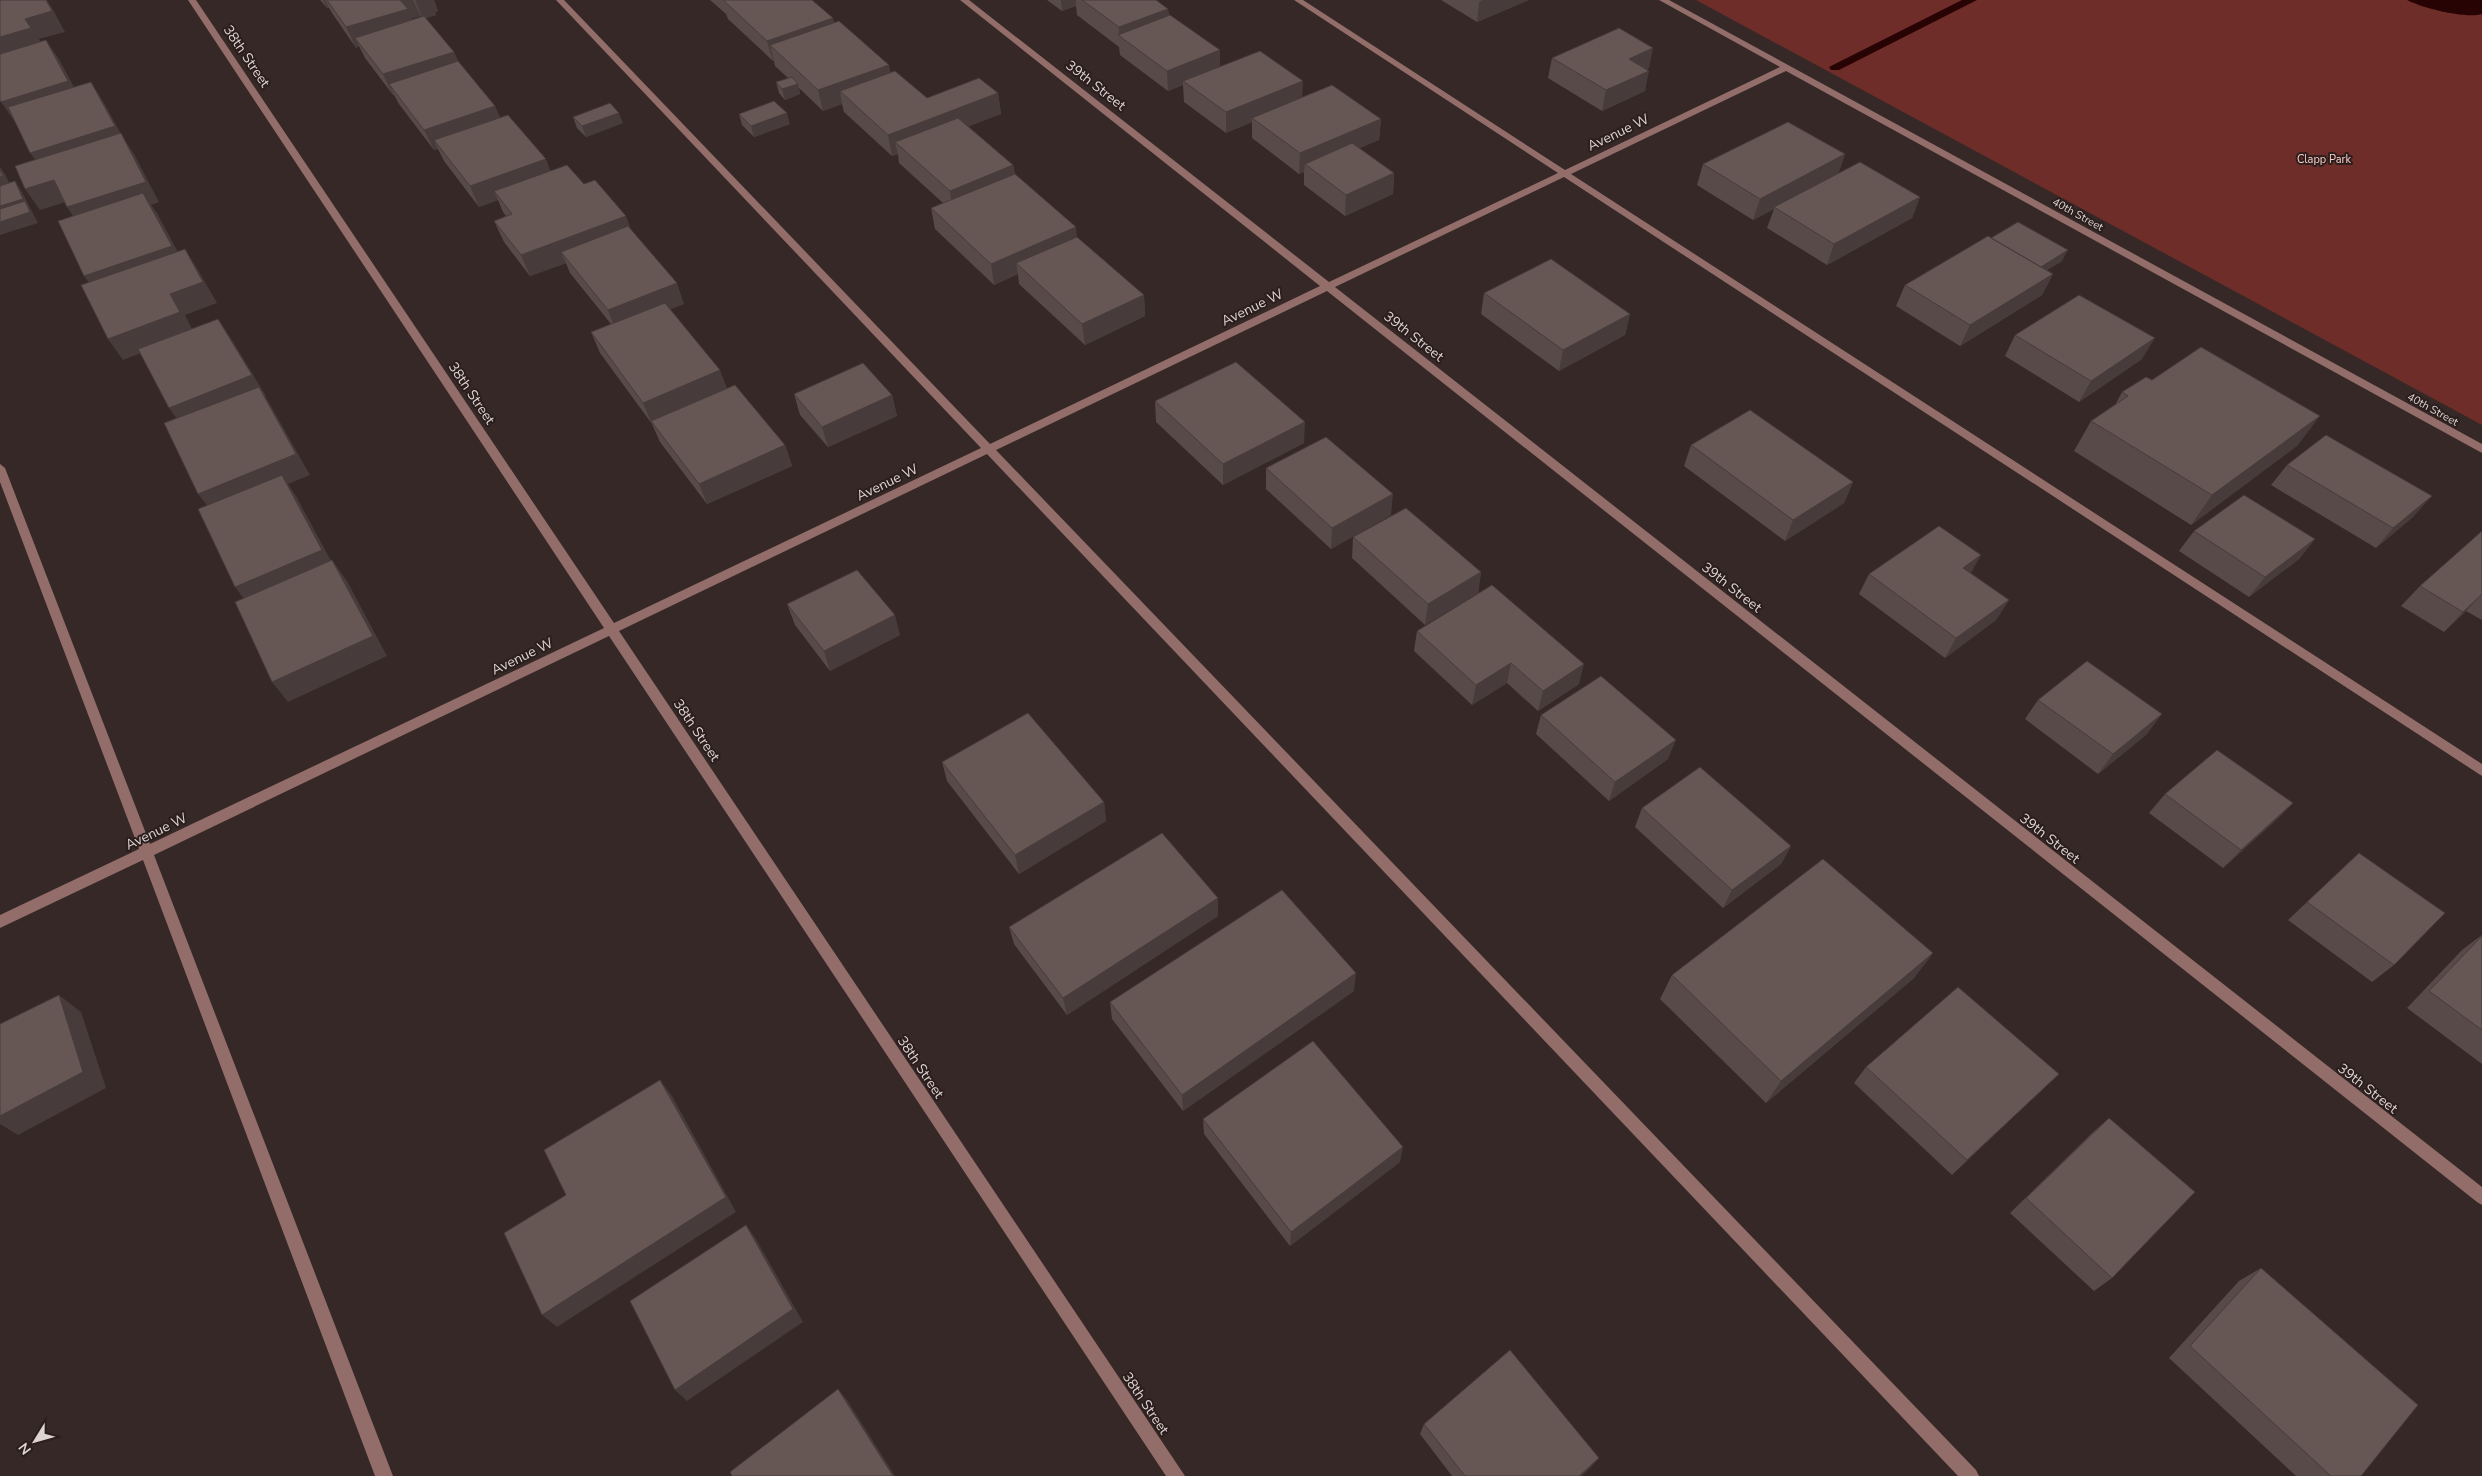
<svg xmlns="http://www.w3.org/2000/svg" width="2482" height="1476" viewBox="0 0 2482 1476" font-family="'Nunito Sans',sans-serif">
	<style>
		.green { fill: #6e2d28 }
		.water { fill: #280303 }
		.lines { fill: none; stroke-linecap: round; stroke-linejoin: round }
		.stream { fill: #280303; fill-rule: evenodd }
		.minor { fill: #926d69; fill-rule: evenodd }
		.wall { fill: #584a48; fill-rule: evenodd }
		.shaded-wall { fill: #473c3b }
		.building { fill: #665654; stroke: #473c3b }
		.labels { text-anchor: middle; stroke-width: 4; stroke-linejoin: round; paint-order: stroke }
		.far-park-label { font-size: 11px; fill: #fdcdc7; stroke: #2b1e1d }
		.far-street-label { font-size: 11px; fill: #ddd4d3; stroke: #2b1e1d }
		.street-label { font-size: 14px; fill: #ddd4d3; stroke: #2b1e1d }
	</style>
	<rect width="100%" height="100%" fill="#352826"/>
	<path class="green" d="M1696,0H2482V425Z"/>
	<path class="water" d="M2407,0H2482V14C2466,19 2422,8 2407,0Z"/>
	<g class="lines">
		<path class="stream" d="M1962,0H1977L1839,70H1831L1829,67Z"/>
		<path class="minor" d="M188,0H196L614,623L981,448L556,0H564L990,444L1320,286L960,0H969L1329,282L1558,173L1294,0H1303L1565,170L1780,67L1659,0H1669L2482,444V453L1786,71L1571,174L2482,764V776L1564,177L1335,287L2482,1187V1205L2477,1202L1327,291L996,450L1976,1470L1979,1476H1958L987,454L619,631L1185,1476H1166L609,636L154,855L393,1476H375L143,860L0,928V915L139,849L0,482V464L5,468L150,844L604,628Z"/>
	</g>
	<path class="wall" d="M320,0H434L438,11L435,12L436,15L425,18L454,52L458,61L495,106L500,118L550,171L584,184L631,230L684,304L670,309L727,389L785,445L792,466L707,504L660,442L652,424L600,353L591,332L611,324L570,273L566,263L530,276L504,242L494,221L506,216L503,212L498,200L479,207L444,161L438,149L434,150L399,104L394,95H393L365,58L359,46L356,48L332,13L329,8H327ZM421,16V17L412,20V18Z
		M710,0H812L834,23L890,73L927,98L998,93L1001,114L968,126L1013,165L1015,174L1077,237L1144,295L1145,316L1085,345L1019,284L1018,274L994,285L935,229L931,208L943,203L899,163L898,154L892,156L844,112L842,104L823,111L799,88L800,94L785,100L779,93L776,82L788,78L775,66L774,61H773L728,19L726,14Z
		M1047,0H1156L1168,9L1169,16L1220,67L1302,97L1381,119L1379,140L1359,148L1394,173L1393,194L1345,216L1304,185V172L1299,174L1252,138V122L1226,133L1184,102L1183,85L1168,91L1120,55L1119,47L1077,15L1076,6L1062,11Z
		M1441,0H1529L1477,22Z
		M1552,58L1649,68L1647,69L1645,91L1602,111L1548,78Z
		M739,114L790,124L754,137L742,125Z
		M573,117L623,123L586,137L577,128Z
		M1845,154L1838,174L1920,197L1912,218L1827,265L1767,228L1774,209L1753,220L1697,185L1703,164Z
		M1991,238L2062,261L2047,270L2053,274L2042,295L1960,346L1896,306L1905,285Z
		M1484,293L1630,314L1625,335L1559,371L1481,314Z
		M2015,335L2142,359L2079,402L2005,356Z
		M2122,392L2298,445L2191,525L2074,451L2091,421L2115,405Z
		M794,394L892,395L897,416L828,447L800,415Z
		M1155,401L1304,443L1223,485L1156,422Z
		M1691,445L1853,482L1844,503L1785,541L1684,466Z
		M2287,465L2414,516L2376,548L2271,485Z
		M1266,468L1391,515L1331,549L1266,489Z
		M2194,531L2315,539L2299,559L2249,597L2179,551Z
		M2482,531V620L2466,611L2444,632L2401,606L2420,586Z
		M1353,537L1481,572L1478,593L1425,625L1352,558Z
		M1971,573L2009,600L1996,620L1945,658L1859,594L1869,574Z
		M787,604L900,635L830,671L795,625Z
		M1417,631L1579,684L1538,711L1507,683L1472,705L1414,651Z
		M2038,700L2147,734L2098,774L2025,719Z
		M1541,715L1668,759L1609,801L1536,734Z
		M942,762L1104,802L1106,821L1019,874L947,781Z
		M2165,794L2293,803L2274,822L2223,868L2149,813Z
		M1642,808L1791,846L1781,864L1723,908L1635,827Z
		M2359,853L2394,965L2372,982L2288,920Z
		M1218,898V916L1067,1015L1014,944L1009,927Z
		M2482,935V1064L2407,1008L2462,950Z
		M1933,953L1914,978L1766,1103L1660,999L1672,975Z
		M1354,991L1183,1111L1112,1019L1110,1002Z
		M1866,1067L2059,1074L1952,1175L1854,1083Z
		M2109,1118L2112,1278L2094,1291L2010,1213L2092,1133Z
		M1203,1119L1400,1162L1290,1246L1204,1134Z
		M2261,1268L2361,1476H2296L2169,1358L2239,1281Z
		M1424,1424L1591,1467L1581,1476H1452L1420,1434Z"/>
	<path class="shaded-wall" d="M46,0H47L52,8L65,32L39,39L44,49L0,61V37Z
		M323,0H325L329,8H327Z
		M400,0H413L421,16L412,18L417,29L355,38L359,46L356,48L346,27Z
		M415,0H434L438,11L435,12L436,15L423,19Z
		M1061,0H1076V6L1062,11Z
		M1483,0H1529L1477,22L1479,2Z
		M1168,9L1169,29L1119,36V27Z
		M833,18L838,38L770,45L774,61H773L767,41Z
		M46,40L60,61L82,102L15,122L1,102Z
		M1653,48L1649,68L1624,79L1629,59Z
		M1220,50V71L1183,81V85L1168,91L1167,71Z
		M454,52L462,72L389,84L394,95H393L383,74Z
		M889,65L893,85L840,91L842,104L823,111L818,90Z
		M1649,71L1645,91L1602,111L1606,90Z
		M1303,81L1302,101L1252,118V122L1226,133V112Z
		M91,82L104,103L121,134L134,154L159,202L151,205L157,213L186,267L99,297L84,276L81,228L67,207L146,182L45,174L30,153Z
		M798,84L800,94L785,100L782,89Z
		M998,93L1001,114L905,151L895,142L898,154L892,156L888,135Z
		M495,106L504,126L434,140L438,149L434,150L424,130Z
		M619,113L623,123L586,137L582,126Z
		M787,113L790,124L754,137L751,126Z
		M1381,119L1379,140L1311,169L1305,164L1304,172L1299,174L1300,153Z
		M1845,154L1838,175L1774,207V209L1753,220L1760,199Z
		M546,159L554,180L494,191L498,200L479,207L470,186Z
		M1013,165L1016,186L953,212L950,191Z
		M0,167L5,174L11,187L0,190Z
		M1394,173L1393,194L1345,216L1346,195Z
		M54,180L69,201L40,210L25,189Z
		M15,181L22,192L38,223L0,235V206Z
		M1920,197L1912,218L1827,265L1834,244Z
		M626,216L634,237L561,252L566,263L530,276L521,255Z
		M1076,227L1078,248L1016,263L1018,274L994,285L991,264Z
		M185,249L198,270L217,303L185,315L194,333L123,360L108,339L170,294Z
		M2068,250L2062,261L2034,278L2039,267Z
		M2053,274L2042,295L1960,346L1970,325Z
		M677,283L684,304L616,331L608,310Z
		M1144,295L1145,316L1085,345L1082,324Z
		M1630,314L1625,335L1559,371L1563,350Z
		M218,319L232,340L266,396H265L272,408L310,475L288,484L296,496L336,570L250,607L235,587L214,514L198,494L184,429L169,408Z
		M2155,338L2142,359L2079,402L2091,381Z
		M720,370L728,391L651,421L652,424L643,403Z
		M892,395L897,416L828,447L822,427Z
		M2320,416L2298,445L2191,525L2212,495Z
		M1305,422L1304,443L1223,485V464Z
		M785,445L792,466L707,504L699,484Z
		M1853,482L1844,503L1785,541L1793,520Z
		M1393,494L1391,515L1331,549L1332,528Z
		M2432,496L2414,516L2376,548L2393,528Z
		M2315,539L2299,559L2249,597L2265,577Z
		M1981,555L1970,575L1963,568Z
		M332,560L347,581L387,656L288,702L272,682Z
		M1481,572L1478,593L1425,625L1428,604Z
		M2482,594L2466,611L2444,632L2463,612Z
		M2009,600L1996,620L1945,658L1956,638Z
		M895,615L900,635L830,671L824,651Z
		M1511,663L1507,683L1472,705L1476,685Z
		M1584,664L1579,684L1538,711L1543,691Z
		M2162,714L2147,734L2098,774L2113,754Z
		M1676,740L1668,759L1609,801L1615,782Z
		M1104,802L1106,821L1019,874L1015,855Z
		M2293,803L2274,822L2223,868L2241,850Z
		M1791,846L1781,864L1723,908L1732,890Z
		M1218,898V916L1067,1015L1063,998Z
		M1933,953L1914,978L1766,1103L1781,1081Z
		M1356,973L1354,991L1183,1111L1182,1095Z
		M59,995L81,1012L106,1088L18,1135L0,1124V1116Z
		M2059,1074L2042,1090L1952,1175L1967,1160Z
		M660,1080L672,1096L736,1212L557,1327L542,1315Z
		M1403,1147L1400,1162L1290,1246L1291,1232Z
		M746,1225L756,1239L803,1322L687,1401L675,1390Z
		M838,1389L847,1400L895,1476H893Z
		M1599,1458L1591,1467L1581,1476H1579Z"/>
	<path class="building" d="M0,0H46L52,11L25,19L31,28L0,37Z
		M327,0H400L408,9L346,27Z
		M723,0H812L833,18L767,41Z
		M1082,0H1156L1168,9L1119,27Z
		M1170,15L1220,50L1167,71L1118,35Z
		M424,16L454,52L383,74L355,38Z
		M839,21L889,65L818,90L770,45Z
		M1619,28L1653,48L1629,59L1649,71L1606,90L1552,58Z
		M46,40L68,81L1,102L0,100V54Z
		M1260,51L1303,81L1226,112L1183,81Z
		M458,61L495,106L424,130L389,84Z
		M895,71L927,98L979,78L998,93L888,135L840,91Z
		M792,77L798,84L782,89L776,82Z
		M91,82L115,126L30,153L8,107Z
		M1332,85L1381,119L1300,153L1252,118Z
		M774,101L787,113L751,126L739,114Z
		M610,103L619,113L582,126L573,117Z
		M508,115L546,159L470,186L434,140Z
		M958,118L1013,165L950,191L895,142Z
		M1788,122L1845,154L1760,199L1703,164Z
		M121,133L146,182L67,207L54,180L25,189L15,166Z
		M1352,143L1394,173L1346,195L1305,164Z
		M1860,162L1920,197L1834,244L1774,207Z
		M567,165L584,184L595,180L626,216L521,255L494,221L512,214L494,191Z
		M0,169L3,176L0,177Z
		M1015,174L1076,227L991,264L931,208Z
		M15,181L23,199L0,206V186Z
		M143,193L172,246L84,276L58,221Z
		M25,201L30,212L0,222V209Z
		M2018,222L2068,250L2041,267L1991,238Z
		M628,226L677,283L608,310L561,252Z
		M1988,236L2053,274L1970,325L1905,285Z
		M1077,237L1144,295L1082,324L1016,263Z
		M185,249L203,282L170,294L180,312L108,339L81,285Z
		M1551,259L1630,314L1563,350L1484,293Z
		M2079,295L2155,338L2091,381L2015,335Z
		M665,303L720,370L643,403L591,332Z
		M218,319L252,375L169,408L138,349Z
		M2201,347L2320,416L2212,495L2091,421L2128,396L2122,392L2146,377L2152,380Z
		M1236,362L1305,422L1223,464L1155,401Z
		M863,363L892,395L822,427L794,394Z
		M735,385L785,445L699,484L651,421Z
		M259,387L296,454L198,494L164,423Z
		M1750,410L1853,482L1793,520L1691,445Z
		M2326,435L2432,496L2393,528L2287,465Z
		M1326,437L1393,494L1332,528L1266,468Z
		M282,475L322,550L235,587L198,509Z
		M2244,495L2315,539L2265,577L2194,531Z
		M1406,508L1481,572L1428,604L1353,537Z
		M1939,526L1981,555L1963,568L2009,600L1956,638L1869,574Z
		M2482,531V594L2463,612L2420,586Z
		M332,560L373,636L272,682L235,602Z
		M857,570L895,615L824,651L787,604Z
		M1492,585L1584,664L1543,691L1511,663L1476,685L1417,631Z
		M2087,661L2162,714L2113,754L2038,700Z
		M1601,676L1676,740L1615,782L1541,715Z
		M1028,713L1104,802L1015,855L942,762Z
		M2217,750L2293,803L2241,850L2165,794Z
		M1700,767L1791,846L1732,890L1642,808Z
		M1162,833L1218,898L1063,998L1009,927Z
		M2359,853L2445,913L2394,965L2307,902Z
		M1823,859L1933,953L1781,1081L1672,975Z
		M1282,890L1356,973L1182,1095L1110,1002Z
		M2482,936V1030L2429,991Z
		M1958,987L2059,1074L1967,1160L1866,1067Z
		M59,995L83,1072L0,1116V1024Z
		M1313,1041L1403,1147L1291,1232L1203,1119Z
		M660,1080L726,1197L542,1315L504,1233L566,1195L544,1150Z
		M2109,1118L2195,1192L2112,1278L2026,1198Z
		M746,1225L793,1309L675,1390L630,1301Z
		M2261,1268L2418,1405L2361,1476H2331L2190,1346Z
		M1510,1350L1599,1458L1579,1476H1465L1424,1424Z
		M838,1389L893,1476H732L730,1472Z"/>
	<g class="labels">
		<g class="far-park-label">
			<text x="2324" y="163">Clapp Park</text>
		</g>
		<g class="far-street-label">
			<text transform="translate(2078 214) rotate(29)" y="4">40th Street</text>
			<text transform="translate(2433 409) rotate(29)" y="4">40th Street</text>
		</g>
		<g class="street-label">
			<text transform="translate(247 56) rotate(56)" y="5">38th Street</text>
			<text transform="translate(1096 85) rotate(38)" y="5">39th Street</text>
			<text transform="translate(1618 132) rotate(-26)" y="5">Avenue W</text>
			<text transform="translate(1252 307) rotate(-26)" y="5">Avenue W</text>
			<text transform="translate(1414 336) rotate(38)" y="5">39th Street</text>
			<text transform="translate(472 393) rotate(56)" y="5">38th Street</text>
			<text transform="translate(887 482) rotate(-26)" y="5">Avenue W</text>
			<text transform="translate(1732 587) rotate(38)" y="5">39th Street</text>
			<text transform="translate(522 656) rotate(-26)" y="5">Avenue W</text>
			<text transform="translate(697 730) rotate(56)" y="5">38th Street</text>
			<text transform="translate(156 831) rotate(-26)" y="5">Avenue W</text>
			<text transform="translate(2050 838) rotate(38)" y="5">39th Street</text>
			<text transform="translate(921 1067) rotate(56)" y="5">38th Street</text>
			<text transform="translate(2368 1088) rotate(38)" y="5">39th Street</text>
			<text transform="translate(1146 1403) rotate(56)" y="5">38th Street</text>
		</g>
	</g>
	<g transform="translate(35 1441) rotate(233)" stroke="#2b1e1d" stroke-width="4" paint-order="stroke">
	<path d="M0-4L9 19L0 12L-9 19Z" fill="#ddd4d3"/>
	<text y="-8" font-size="14" font-weight="bold" text-anchor="middle" fill="#ddd4d3">N</text>
	</g>
</svg>
